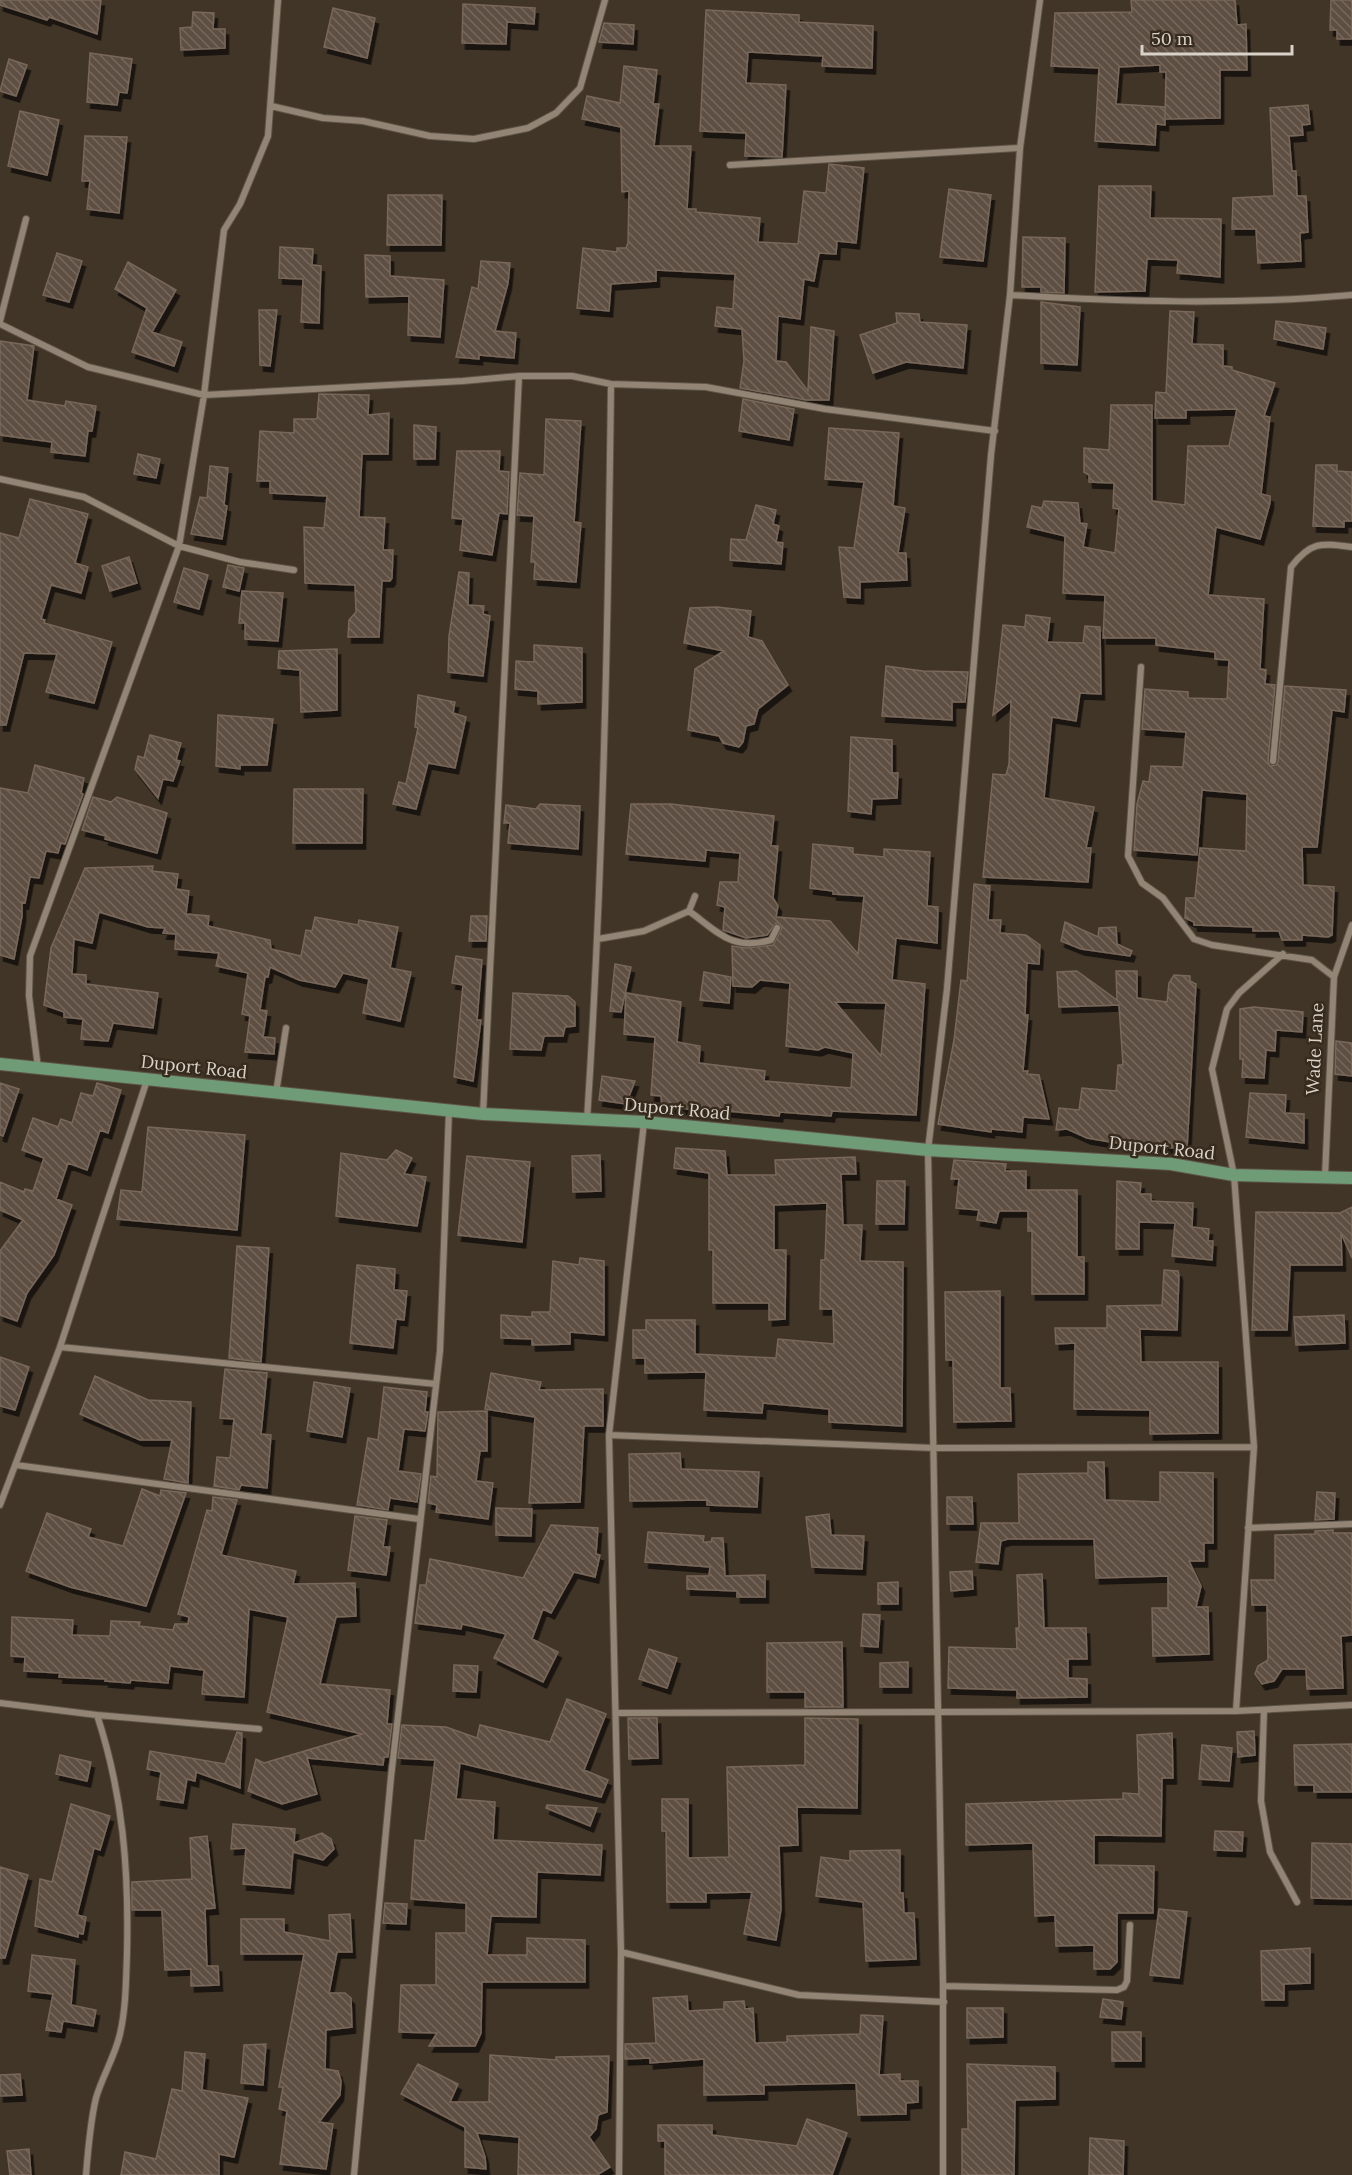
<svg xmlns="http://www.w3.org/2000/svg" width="1352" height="2175" viewBox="0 0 1352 2175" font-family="Lora,serif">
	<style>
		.building { fill: url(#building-back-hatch); stroke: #78675a; stroke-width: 1.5; fill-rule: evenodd; filter: url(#shadow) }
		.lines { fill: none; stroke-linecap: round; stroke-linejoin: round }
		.street-casing { stroke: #5d5347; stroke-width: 8 }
		.secondary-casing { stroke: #5d5347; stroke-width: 14 }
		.street { stroke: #938575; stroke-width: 6 }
		.secondary { stroke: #6f9b76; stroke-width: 12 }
		.labels { text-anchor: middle; stroke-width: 5; stroke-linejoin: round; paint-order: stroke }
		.street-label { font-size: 18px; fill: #d9d2c9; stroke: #372b1d }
	</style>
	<defs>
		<pattern id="building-back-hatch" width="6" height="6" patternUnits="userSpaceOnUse" patternTransform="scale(1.5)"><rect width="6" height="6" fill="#5f4f43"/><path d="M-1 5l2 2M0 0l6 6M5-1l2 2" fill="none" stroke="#75675d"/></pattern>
		<filter id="shadow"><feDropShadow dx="3.5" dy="6" stdDeviation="0" flood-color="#0009"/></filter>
	</defs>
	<rect width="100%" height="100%" fill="#413527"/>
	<path class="building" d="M0,0H101L97,34L49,17L47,20L0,5Z
		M1131,0H1235L1237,25L1246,24L1247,70H1220V118L1165,119L1166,72H1160V65L1119,67L1116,104L1165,107V125L1156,124L1155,145L1095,141L1099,68L1051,66L1055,13L1132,12Z
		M1331,0H1352V39H1337V30H1330Z
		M463,4L535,8L534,24L507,22L506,44L462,43Z
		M333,8L375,18L367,58L324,47Z
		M706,10L799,15V22L873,26L872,68L822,66L823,56L748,52L746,83L786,85L782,157L745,156L746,133L700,131Z
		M193,12L214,13L213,29H225V48L181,50L180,28L192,27Z
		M604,23L634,25L633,44L599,42Z
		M90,53L132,59L127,93L119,92L117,105L87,102Z
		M9,59L27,65L16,96L0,91Z
		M624,66L657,70L653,104H659L654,146H691L687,209H696V212L760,218L758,242L798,244L804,191L826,193L829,164L864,168L856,243L837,241L836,254L819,253L814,281L804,279L800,319L778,316L776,361L786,362L808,391L811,327L834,331L829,400H806L740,388L744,361L742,329L715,326L717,307L733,309L735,274L656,270V281L611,284L609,311L577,308L583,248L617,252V248H626L628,243L629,191L622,192L621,127L582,119L587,96L620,103Z
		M1308,105L1310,124L1302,125L1303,135L1289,136L1292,171H1296L1297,196H1306L1308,232L1300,233L1301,261L1258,263L1256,229H1232L1233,198L1274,196L1270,108Z
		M20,111L59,120L47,175L8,166Z
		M85,136L127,137L119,213L87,209L90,181H82Z
		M1099,186H1151L1150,218L1221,219L1220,277L1177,273L1178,260L1147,259L1145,291L1095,292Z
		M949,189L991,195L983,261L940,257Z
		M388,195H442L441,245H387Z
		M1023,237L1065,238L1064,293L1041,292V287H1022Z
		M280,247L313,249L312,265L321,266L319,323L301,322L303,279L279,278Z
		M57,253L82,261L69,302L43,295Z
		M365,255L390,256V276L444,280L440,337L408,335L409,296L366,297Z
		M481,261L510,263L508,283L495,331L516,333L514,358L479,355V359L456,357L472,287L478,289Z
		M128,262L176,290L152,332L182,342L174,366L132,352L147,308L115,289Z
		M1041,302L1080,307L1077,365L1041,363Z
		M259,310H277L270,366L260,365Z
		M1170,311L1194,312L1192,344L1223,345V366L1232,367V370L1275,383L1264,416L1270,417L1261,494L1270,496V503L1260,539L1216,527L1208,595L1264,599L1260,669L1266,670L1265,684L1275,685L1268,761L1270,766L1276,765L1278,761L1285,686L1346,690L1344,712L1332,710L1317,847H1302L1303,885L1334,887L1332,935L1328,937L1302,935V940H1282L1279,931H1253V927L1194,925V922L1185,918L1186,898H1195L1200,848L1246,851L1247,794L1202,790L1197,855L1134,850L1137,804L1143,781L1149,782L1151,766L1183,767L1186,732L1142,729L1145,689L1188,692V698L1227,699L1229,660L1215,659V652L1156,645V638H1103L1105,595L1063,593L1065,536L1027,527L1032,506L1042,508L1044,501L1078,503L1080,523L1087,524L1083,547L1115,553L1119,509L1113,508L1114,483L1089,482V475L1084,472V448L1109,450L1111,405H1152V501L1185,505L1188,446H1229L1237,409L1186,410V418H1155L1156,392L1166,393Z
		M896,313L919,314L920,322L967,325L963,368L906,362L873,373L860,335L897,323Z
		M1276,321L1326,328L1323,349L1274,339Z
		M0,341L34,346L27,400L65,406L66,401L96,406L92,431H88L85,456L51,452L52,442L0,435Z
		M319,394L369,395L368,415L389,413L388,454H362L359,517L385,518L383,550H393L392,578L390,581H382L379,637H348L349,620L356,612L355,585L305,583L304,527L324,528L327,496L270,493V481H257L260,431L294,433V419H317Z
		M743,399L794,409L789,440L739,431Z
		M546,419L581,421L574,522L581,523L576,582L534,579L535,562H531L534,516L517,515L520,473L544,475Z
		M414,425L436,427L435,459H414Z
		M829,428L899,433L893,506L905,508L898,553H906L907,580L860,582V598L844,597L839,547L854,548L864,482L825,479Z
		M457,451H500L499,471L509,472L507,514L499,513L492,555L460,550L463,519L452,518Z
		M138,454L160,459L156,478L134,474Z
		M1316,465H1337V471L1352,472V521H1344V527L1313,526Z
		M210,466L228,468L224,505L227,506L222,539L191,534L200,497L207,498Z
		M30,499L88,514L75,563L88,567L81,593L51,585L41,619L45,620L44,623L112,642L94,703L46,692L57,654L24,653L6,725H0V533L19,538Z
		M756,505L776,510L773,524L779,526L776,542L783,543L781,564L730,560L731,539L746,540Z
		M129,557L137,583L110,591L102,566Z
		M228,565L244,568L239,591L223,587Z
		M184,568L208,575L199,609L174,602Z
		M459,572L469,573L468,605L484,606L483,614L490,616L483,676L448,672L449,636Z
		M242,591L283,593L278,641L245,639V623H239Z
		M717,607L751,611L748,637L762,641L788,685L758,709L754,724L746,726L743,742L739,747L723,743L719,736L688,730L695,669L724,651L684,643L690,608Z
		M1026,615L1050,618L1047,642L1083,643L1085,626L1100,627L1101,694L1080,693L1076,721L1052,717L1044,798L1094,807L1086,848H1091L1088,882L983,877L993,774L1006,775L1009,764L1011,701L993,715L1003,625L1025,627Z
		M534,645L582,648V702L538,704V691L515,689L516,661L534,662Z
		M337,649V710L301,712L300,670L278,668L279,651Z
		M886,666L923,671L968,672L965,702H952V720L882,716Z
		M418,695L455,702L453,713L466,717L455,768L428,763L416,809L393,804L399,782L406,784L418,728L415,727Z
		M218,715L273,719L267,765H240V769L216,766Z
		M150,735L181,743L176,760L180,761L173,781L163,779L158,798L135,769L138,756L144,758Z
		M851,737L892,740V773H898L897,798L872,799L871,814L848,811Z
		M35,765L84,778L81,793L83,794L65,844L61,843L58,853L46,851L39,878L30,877L25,903L22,902V916L14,959L0,955V788L28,793Z
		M294,789H363L362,843H293Z
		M93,797L111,802L117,797L167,813L157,853L105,839L106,836L82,830Z
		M540,804L580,806L578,849L508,843L510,823H504L506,805L536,809Z
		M631,804H671L774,816L771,846H778L773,898L778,906L776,917L830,921L858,954L864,896L833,894V891L810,888L813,844L853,848V854L884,857V849L930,852L927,906L938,907L937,943L896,938L892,980L925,984L916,1115L832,1111L831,1116L780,1112L779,1116L695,1108V1110L662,1106L661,1096L651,1095L655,1037L624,1034L626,993L681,1002L677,1042L700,1046L699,1063L765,1071L764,1081L851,1088L853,1053L825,1047L818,1050L786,1046L790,983L760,980L752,987L733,986L732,946L746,948L773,945L782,928L776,923L767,935L746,938L723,930L725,907L717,905L720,882H738L740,853L706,850L705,861L626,854ZM835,1002L886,1003L881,1056Z
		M153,866L152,871L178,874L176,889L189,891L186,914L209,916L208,926L270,940L271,949L301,956L306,930L312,931L315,917L358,925L359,920L398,927L390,968L411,972L400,1021L363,1013L369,979L343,973L335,987L299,980L270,967L268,977H265L260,1010L267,1011L263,1037L275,1038L274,1054L245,1052L250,1016L242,1014L248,973L216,966L219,953L175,949L176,934L163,933L165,928L148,927L99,912L92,943L74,939L72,974L86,975V984L158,993L153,1028L113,1023L108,1041L81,1039L83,1019L64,1017V1012L44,1005L51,948L85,868Z
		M974,884L990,886L988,920H1001L1000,933L1026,935L1040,945L1039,964L1027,963L1025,1015H1028L1023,1071H1028L1027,1074L1039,1075L1049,1119L1023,1117L1022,1132L991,1129V1132L938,1124L954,1040L961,980L967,981Z
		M471,916H487L486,941H469Z
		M1065,922L1098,937L1099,928L1116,927L1117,944L1132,951L1130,956L1081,949L1061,941Z
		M456,956L482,960L477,1020H481L473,1081L454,1077L463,985L452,983Z
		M615,964L631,967L621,1012L610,1011Z
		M1077,971L1117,1000L1116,971H1137V998L1167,1002L1169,983L1174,975L1190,976V981L1196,984L1187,1149L1122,1144L1087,1138L1067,1129L1056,1130L1059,1108L1079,1110L1082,1088L1116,1091L1118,1065H1123L1119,1005L1059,1007L1057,972Z
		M704,972L731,977L729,1003L700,1000Z
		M513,993L568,996L575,1002V1026L565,1027L563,1036H544L541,1050L510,1049Z
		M1254,1007L1303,1012L1302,1032L1276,1030L1275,1051L1266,1050L1264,1078L1242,1077L1243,1059H1240V1009Z
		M1336,1041L1352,1043V1076L1335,1074Z
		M602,1076L635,1081L626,1104L599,1100Z
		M0,1083L19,1089L3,1136L0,1135Z
		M97,1083L121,1090L108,1133L100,1130L87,1170L68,1163L56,1199L72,1205L54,1255L27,1293L17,1321L0,1315V1251L23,1220L0,1210V1182L24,1192L25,1189L33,1191L44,1158L22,1150L33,1118L58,1127L61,1119L72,1123L81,1093L93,1096Z
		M1250,1093L1286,1095L1285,1113L1304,1114V1143L1246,1137Z
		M148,1127L245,1135L237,1230L117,1219L121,1190L142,1192Z
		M676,1148L725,1151L727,1175H776L775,1160L855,1157L856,1174H841L843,1225H862L860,1261L903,1262L902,1426L829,1422V1409L763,1403L762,1413L704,1410L706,1372L645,1373V1358H633V1330H646V1320H695V1354L776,1358L778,1339L834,1344L833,1309H820L821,1260H825L827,1203L774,1205V1250H786L785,1319L769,1320V1303H713V1250H709V1173L674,1168Z
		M396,1150L412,1158L404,1174L426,1177L417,1226L336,1216L341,1153L387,1160Z
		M600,1155L601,1191L573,1192L572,1156Z
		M467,1156L530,1162L522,1242L458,1235Z
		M954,1160L1006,1164L1005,1171H1026V1190H1077V1257H1084V1294H1032V1231H1028V1211H999L996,1223L977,1220L979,1210L956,1208L959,1179H951Z
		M877,1181H905L904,1224H876Z
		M1117,1181L1141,1183L1140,1194H1151V1201L1193,1203L1192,1227L1209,1229L1208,1241H1213L1212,1260L1172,1256L1175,1223L1139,1222V1249H1116Z
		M1352,1207V1258L1341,1233L1342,1265H1290L1287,1330H1252L1256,1212L1340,1213Z
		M237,1246L269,1248L261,1362L229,1358Z
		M580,1258L604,1261V1335L570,1332V1344L532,1345V1339L501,1338V1315L532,1317V1312H550L553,1261L579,1265Z
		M357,1265L395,1269L394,1290L407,1291L404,1320L396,1319L393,1348L350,1343Z
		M1164,1270L1178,1271L1179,1275L1177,1330L1140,1329L1141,1362H1218V1433L1150,1434V1410L1074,1409L1075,1343L1056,1344L1055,1328H1107V1306L1162,1305Z
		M1000,1291V1388H1010L1011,1421L954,1422L953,1360H946L945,1292Z
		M1344,1315L1345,1343L1296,1345L1294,1317Z
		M0,1357L29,1367L15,1410L0,1406Z
		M225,1369L267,1373L261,1434L271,1435L267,1488L241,1485L239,1490L214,1486L217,1457L230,1458L234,1419L220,1418Z
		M491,1373L541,1382L539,1390L603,1389V1426H584L580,1502L529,1503L535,1417L485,1409Z
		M95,1376L148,1400L191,1402L188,1483L164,1479L172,1440H140L80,1414Z
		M314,1382L350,1388L342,1437L307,1431Z
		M384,1387L427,1392L425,1412H428L425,1431L404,1429L398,1471L421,1474L417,1502L390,1498L388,1510L357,1505L368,1438L378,1440Z
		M487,1411V1451H480L476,1481L493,1483L488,1519L436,1512L437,1505L428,1503L431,1476L437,1477L438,1412Z
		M680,1453L681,1469L759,1472L757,1507L707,1505V1500L630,1501L629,1454Z
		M1088,1462H1104L1105,1500L1160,1502V1472L1213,1473V1543H1204V1561H1189L1201,1586L1196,1607H1208L1209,1654L1153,1656L1152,1608H1168V1576L1096,1578L1094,1539H1008L1001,1541L998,1564L976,1562L981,1523H1019L1018,1474L1088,1473Z
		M142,1489L160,1496L161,1490L186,1493L146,1606L70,1587L26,1571L47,1513L91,1529L88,1537L123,1546Z
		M1317,1492L1335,1493L1334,1519L1315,1520Z
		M213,1497L237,1500L221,1555L296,1571L293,1584L355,1583L356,1616L336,1617L320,1684L390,1690L387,1724H392L388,1757H384L383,1765L307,1758L317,1794L282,1804L248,1791L256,1759L264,1763L362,1734L267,1712L288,1617L249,1609L244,1697L202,1694L204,1670L170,1666L168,1683L131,1680L130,1683L105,1681L106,1679L59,1677L60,1673L24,1671L25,1657L11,1656L12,1617L73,1620L72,1635L110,1636L111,1621L140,1622L139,1626L173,1630L175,1624H188L189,1617L178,1614L207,1510L212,1511Z
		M947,1497H972L973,1524H947Z
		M496,1508L532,1509L531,1536L496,1535Z
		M829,1514L831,1535L864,1536L862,1569L812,1567L806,1517Z
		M355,1516L387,1520L383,1547H390L386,1575L348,1570Z
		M551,1525L598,1528L596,1554L600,1555L595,1577L574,1572L551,1613L543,1609L532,1639L558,1652L543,1682L494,1658L506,1634L462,1624L461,1629L415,1623L420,1585H426L430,1559L523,1578Z
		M1333,1530V1533H1352V1635L1341,1636L1343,1688L1307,1689L1306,1669H1282L1274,1681L1262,1684L1255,1674L1258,1666L1268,1660L1267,1605H1252L1251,1580H1275V1535L1315,1534V1531Z
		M648,1532L704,1536L703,1542H711L712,1538H723L725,1576L765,1575V1597H737V1591L687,1589V1576H709L710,1567L645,1562Z
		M972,1571L973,1589L951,1591L950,1572Z
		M1042,1574L1044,1628H1086L1087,1659H1068V1678L1087,1679V1697L1017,1698V1690L948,1688L949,1647L1017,1649L1016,1628H1019L1017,1575Z
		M898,1582V1604H878V1583Z
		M863,1614L880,1615L878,1647L861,1646Z
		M842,1642L843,1707H805V1692H767V1643Z
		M649,1649L677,1658L667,1688L639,1679Z
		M908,1662V1687H880V1663Z
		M454,1665L478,1666L476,1692L453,1691Z
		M567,1699L606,1714L584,1770L608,1780L601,1797L460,1763L456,1799L495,1802L493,1840L602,1845L600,1875L537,1872L536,1917L491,1916L487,1955H527V1938L585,1940V1982H482L481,2033L475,2046H429L437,2033L399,2032L401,1985H436V1933H466V1903L411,1899L415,1840L425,1841L435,1760L398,1758L402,1725L446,1727L477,1738L480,1725L550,1742Z
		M628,1718H657L658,1758L629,1759Z
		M805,1718L858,1719L857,1808L797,1807L798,1845L779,1846L781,1909L776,1940L744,1934L752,1892L706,1893V1902H667L666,1831H662V1799H688V1858L729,1857L727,1767L805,1765Z
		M1254,1731L1255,1755L1238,1757L1237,1732Z
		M237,1732L242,1733L240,1788L196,1772L195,1781L187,1779L183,1803L157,1799L161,1772L147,1769L150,1751L225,1764Z
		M1172,1733L1173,1778H1162L1161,1836L1094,1835V1865L1154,1866L1153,1913H1117V1962L1110,1969H1094V1945L1056,1946L1055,1915L1035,1916L1033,1843L966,1845V1804L1123,1799V1793L1139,1794L1137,1735Z
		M1352,1744V1792H1314V1785H1295L1294,1745Z
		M1202,1745L1232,1748L1229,1781L1199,1779Z
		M60,1755L91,1762L87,1781L56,1774Z
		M71,1804L110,1816L100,1850L94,1848L77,1915L86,1917L83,1934L78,1933V1937L35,1926L40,1879L52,1882Z
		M547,1805L597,1808L590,1826L546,1808Z
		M233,1824L295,1829L294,1843L322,1833L331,1839L334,1849L323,1860L293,1852L290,1888L243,1884L246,1848L231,1849Z
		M1215,1831L1243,1832L1242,1851L1214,1850Z
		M207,1836L215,1908L205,1909L207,1966H218L219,1985L191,1986V1969L165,1970L162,1910H132V1882L192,1879L190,1838Z
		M1312,1843L1352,1844V1899L1311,1898Z
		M900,1850V1893H903L904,1913H914L916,1959L866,1961L863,1902L816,1896L821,1857L850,1861V1851Z
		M0,1867L28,1875L5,1958H0Z
		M385,1903L407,1904L406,1924L383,1923Z
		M1159,1909L1187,1912L1179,1978L1150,1975Z
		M350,1914L352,1952H337L329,1993H345L351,1998L352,2027L326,2030L325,2069L338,2071L341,2081L340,2095L319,2122L333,2124L326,2169L280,2164L287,2111L279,2109L283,2087H279L304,1954H241V1919H284V1932L330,1941L329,1915Z
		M1310,1948V1983L1284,1984V2000H1262L1261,1951Z
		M32,1955L75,1960L71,2005L96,2010L93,2026L63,2021L61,2032L46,2030L53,1994L28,1991Z
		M687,1996L688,2011L724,2009V2002L744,2001L745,2009L753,2008L755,2043L787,2042V2036L860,2034L861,2015L883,2016L879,2075L900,2074V2081H918V2102L906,2103V2114L858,2115L856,2083L764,2085V2094L704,2095V2059L650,2063V2058L625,2059V2044L656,2043L653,1998Z
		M1103,1999L1123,2002L1121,2019L1100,2017Z
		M967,2008H1003V2037L967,2038Z
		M1112,2032H1141V2061H1112Z
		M266,2044L263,2085L241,2083L244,2045Z
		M185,2052L205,2054L202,2090L248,2098L234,2157L219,2154V2175H121L125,2152L156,2159L172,2089L182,2091Z
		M490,2055L556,2060V2057L609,2056L607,2112L598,2115L596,2129L589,2137L610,2167L597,2175H518L519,2137L477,2133L485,2157L486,2169L465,2167V2127L401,2094L418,2064L458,2084L450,2102H489Z
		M967,2064L1055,2067V2099L1015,2100L1014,2175H962V2129H968Z
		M20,2074L22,2095L0,2096V2075Z
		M807,2119L847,2133L832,2175H665V2141H658V2125H712V2135L797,2146Z
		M1090,2138L1124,2141L1123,2175H1089Z
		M29,2149L31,2175H10L7,2151Z"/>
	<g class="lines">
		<defs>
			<path id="street" d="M271,106L323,118L363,121L430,136L474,139L528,128L556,113L580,88L605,0
				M730,165L1020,148
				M1010,295C1124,302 1238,305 1352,295
				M0,321L26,219
				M0,324L88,367L204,395L463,381L519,376H572L611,384L706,387L825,409L995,431
				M0,479L84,497L179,546L240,562L294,570
				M1141,667L1128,856L1142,883L1163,898L1194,939L1212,945L1312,960L1334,977
				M1273,761L1291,567C1311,541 1321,543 1352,547
				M689,911L695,896
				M598,939L644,931L689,911C719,933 732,951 771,940L777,928
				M38,1068L29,996L30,956L179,546L204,395L224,230L240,204L268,136L278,0
				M276,1093L286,1028
				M483,1114L519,376
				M587,1120C603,875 608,630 611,384
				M1325,1176L1334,977L1352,925
				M60,1347L436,1384
				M609,1435L934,1448L1254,1447
				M16,1465L419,1519
				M0,1505L60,1347L147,1080
				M1248,1528L1352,1524
				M0,1703L97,1715C123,1794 129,1870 127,1953C126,1980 126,2008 120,2034C115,2056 102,2077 96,2098C90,2123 88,2150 86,2175
				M1264,1710L1261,1801L1270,1852L1297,1902
				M1236,1711L1352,1705
				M616,1713L1236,1711L1254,1447L1234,1175L1212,1069L1227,1009L1239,993L1283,954
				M97,1715L259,1729
				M621,1952L799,1995L944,2002
				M943,1986L1117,1990L1124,1987L1127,1981L1130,1925
				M354,2175L391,1777L440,1351L449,1110
				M619,2175L621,1952L609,1435L644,1122
				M943,2175V1986L928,1150L947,989L991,455L1010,295L1020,148L1040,0"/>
			<path id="secondary" d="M0,1064L483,1114L644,1122L928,1150L1171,1164L1234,1175L1352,1178"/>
		</defs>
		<use href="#street" class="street-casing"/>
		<use href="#secondary" class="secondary-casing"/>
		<use href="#street" class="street"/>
		<use href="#secondary" class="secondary"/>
	</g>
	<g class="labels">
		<g class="street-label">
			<text transform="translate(1315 1049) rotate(-87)" y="6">Wade Lane</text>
			<text transform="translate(194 1067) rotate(6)" y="6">Duport Road</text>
			<text transform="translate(677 1109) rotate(5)" y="6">Duport Road</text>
			<text transform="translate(1162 1148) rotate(6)" y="6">Duport Road</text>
		</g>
	</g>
	<path d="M1142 45v9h150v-9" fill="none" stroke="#d9d2c9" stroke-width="3"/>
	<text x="1151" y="45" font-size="18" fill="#d9d2c9" stroke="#372b1d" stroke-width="4.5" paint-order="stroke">50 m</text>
</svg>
